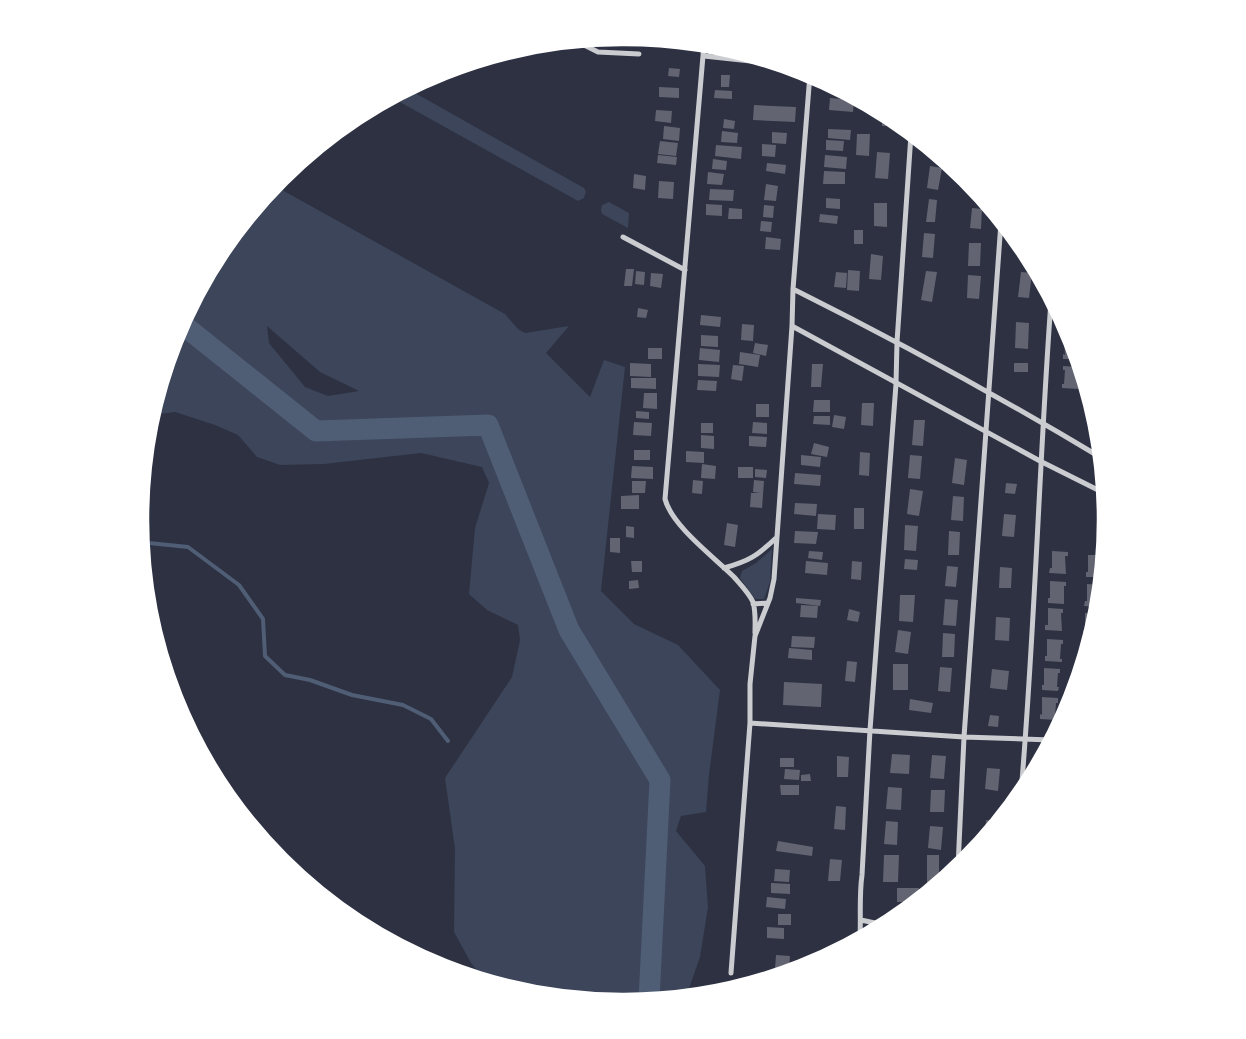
<svg xmlns="http://www.w3.org/2000/svg" width="1246" height="1039" viewBox="0 0 1246 1039" font-family="Commissioner,sans-serif">
	<style>
		.green { fill: #3c4559; fill-rule: evenodd }
		.lines { fill: none; stroke-linecap: round; stroke-linejoin: round }
		.stream { stroke: #4f5d75; stroke-width: 4 }
		.river { stroke: #4f5d75; stroke-width: 21 }
		.building { fill: #626471 }
		.minor { stroke: #caccd0; stroke-width: 5 }
		.rim { fill: none; stroke: #fff; stroke-width: 2.5 }
	</style>
	<rect width="100%" height="100%" fill="#2d3142"/>
	<path class="green" d="M408,89L584,188L586,192L584,198L578,201L398,101L397,95Z
		M275,186L505,314L518,329L525,333L569,326L546,353L590,397L604,360L625,367L601,591L634,624L678,645L720,690L709,775L706,812L681,816L676,831L705,866L708,907L700,957L686,997L623,1003L528,993L486,981L471,963L454,932L455,849L445,778L512,677L520,640L518,625L487,610L469,594L475,528L489,483L482,467L421,453L324,464L280,465L257,457L238,435L215,425L175,412L152,415L177,334L221,251ZM267,326L320,372L359,391L328,396L305,387L269,343Z
		M609,202L629,213L628,228L602,214L601,210L602,205Z
		M772,549L770,582L764,599H755L740,578L742,571L756,563Z"/>
	<g class="lines">
		<path class="stream" d="M141,535L149,543L188,547L239,585L263,619L265,656L285,675L310,680L352,695L403,705L431,719L448,741"/>
		<path class="river" d="M181,327L187,328L316,431L488,425L569,630L660,780L649,1000"/>
	</g>
	<path class="building" d="M669,68L680,69L679,77L668,76Z
		M721,75H730L729,87H721Z
		M659,87L679,88V98L659,97Z
		M834,87L849,95H834Z
		M715,90L732,91V99L714,98Z
		M830,98L854,100L853,112L829,110Z
		M754,105L796,107L795,122L753,120Z
		M656,110L672,111L671,123L655,121Z
		M882,113L893,119L892,126H882Z
		M724,119L735,121L734,129L723,128Z
		M664,126L680,128L679,141L663,139Z
		M828,129L851,130L850,140L828,138Z
		M722,131L738,133L737,143L721,142Z
		M772,132L787,133L786,144L772,143Z
		M857,134H870L869,156L856,155Z
		M826,140L844,141L843,151L826,150Z
		M660,141L678,143L676,156L658,154Z
		M762,144L776,145L775,157L762,156Z
		M716,145L742,147L741,159L715,156Z
		M877,152L890,153L888,179L875,178Z
		M658,155L677,157L676,165L657,163Z
		M825,155L847,157L846,169L824,167Z
		M713,159L727,161L726,170L712,169Z
		M767,163L786,165L785,174L766,171Z
		M930,166L942,168L938,190L927,188Z
		M824,171L845,172V184H823Z
		M708,172L724,174L722,185L707,184Z
		M634,174L646,176L645,190L633,188Z
		M659,181L674,182L673,199L658,198Z
		M766,184L778,186L776,201L764,200Z
		M710,189L734,190L733,201L709,200Z
		M826,198L840,199V209L826,208Z
		M929,199L937,200L935,222H926Z
		M874,203H887V227L874,226Z
		M706,204L722,205V216L706,215Z
		M764,205L774,206L773,218L763,217Z
		M729,208L742,209V219H728Z
		M972,208L982,209L981,229L970,228Z
		M820,214L838,216L837,224L819,222Z
		M761,221L772,222L771,232L760,231Z
		M854,230H863V244H854Z
		M924,233L935,234L933,258L922,257Z
		M766,237L781,239L780,250L765,249Z
		M969,243H981L980,266H968Z
		M871,254L883,256L881,280L869,279Z
		M626,269H634L632,286H624Z
		M848,270L860,271L859,291L847,290Z
		M636,271L645,272L644,285L635,284Z
		M926,271L937,272L932,302L921,300Z
		M836,272L847,273L846,288L834,287Z
		M1021,272L1032,273L1029,298L1018,297Z
		M651,273L663,274L661,288L650,286Z
		M968,275L981,276L979,299L967,298Z
		M638,308L648,310L646,318L637,317Z
		M701,315L721,317L720,327L700,325Z
		M1016,322L1029,323L1028,349L1015,348Z
		M742,324L754,325L753,341L741,340Z
		M701,335L718,336V347L701,346Z
		M1064,337H1070L1077,359H1063V354L1065,355Z
		M755,343L768,345L766,356L753,353Z
		M648,348H662V359H648Z
		M700,348L720,350L719,362L699,360Z
		M740,352L760,355L758,367L739,364Z
		M630,363L651,364V377L630,376Z
		M1014,363H1028V372H1014Z
		M698,364L720,365L719,377L698,376Z
		M812,364H823L821,387H811Z
		M733,365L744,366L742,381L731,379Z
		M1063,366L1079,367L1080,372H1078V389L1062,388V384H1064L1065,370H1063Z
		M631,378H656V389L631,388Z
		M698,380L717,381L716,391L697,390Z
		M644,393H657V409L643,408Z
		M814,400H830V412H813Z
		M862,403H874L873,426L861,425Z
		M756,404H769V417H756Z
		M636,411L649,412V419L636,418Z
		M834,415L846,417L844,429L832,427Z
		M814,416H830V425L813,424Z
		M914,420H925L923,446L912,445Z
		M634,422L652,423L651,436L633,435Z
		M753,422L767,423V434L752,433Z
		M701,423H713V433H701Z
		M701,435L714,436V449L701,448Z
		M749,436L767,437L766,447L749,446Z
		M814,443L829,447L827,457L811,454Z
		M634,450H650V460H634Z
		M686,451L704,452V463L686,462Z
		M860,452L870,453L869,476L859,475Z
		M801,455L821,457L820,467L801,465Z
		M910,455L922,456L920,479L908,478Z
		M955,458L967,460L964,485L952,483Z
		M702,464L716,466L715,479L701,478Z
		M632,466L653,467V479L631,478Z
		M738,467H753V478H738Z
		M755,469L767,470L766,478L755,477Z
		M795,473L821,475L820,486L794,484Z
		M693,480L703,481L702,494L692,493Z
		M754,480L764,481L762,508L750,507L751,493H760L753,492Z
		M632,481H646L645,493H632Z
		M1006,483L1017,484L1015,494L1005,493Z
		M910,489L923,491L919,516L907,514Z
		M639,495V509H621V496Z
		M953,496L964,497L963,521L951,520Z
		M795,503L817,504L816,516L794,514Z
		M854,508H864V529H854Z
		M818,514L836,515L835,530L817,529Z
		M1004,514L1016,515L1014,537L1002,536Z
		M727,523L738,525L735,547L724,545Z
		M905,525L918,526L916,551L904,550Z
		M626,526L634,527V538L626,537Z
		M795,531L818,532L816,544L794,543Z
		M949,531L960,532L959,555H948Z
		M610,538H620V553L610,552Z
		M809,551L823,552L822,560L808,558Z
		M1052,551L1068,552V556H1065L1066,574L1049,573L1050,568H1052Z
		M1088,555H1103L1101,577H1086V572H1088Z
		M905,559L918,560L917,570L904,569Z
		M631,561H642V572H632Z
		M806,561L828,563L827,575L805,573Z
		M852,561L862,562L861,580L851,579Z
		M947,566L958,567L956,587L945,586Z
		M1000,567L1012,568L1011,588H999Z
		M638,580L639,588L629,589V581Z
		M1050,581L1066,582V586H1064V604L1048,603V598H1050Z
		M1087,584L1100,585L1098,607L1084,606L1085,601H1087Z
		M900,595H915L913,622L899,621Z
		M796,598L821,600L820,606L796,603Z
		M945,599L958,600L956,626L943,625Z
		M801,605L818,606L817,618L800,617Z
		M1048,608L1063,609V613H1061L1062,631L1045,630V625H1048Z
		M849,609L860,612L858,622L847,620Z
		M1085,613L1097,614L1090,635H1083V630H1085Z
		M996,617L1010,618L1009,641L995,640Z
		M898,630L911,632L908,654L895,652Z
		M943,633L955,634L954,657H942Z
		M792,636L815,637L814,648L791,647Z
		M1047,639L1063,640V644H1061L1060,659H1062V662L1045,661V656H1047Z
		M1083,641H1089L1084,656H1083Z
		M789,648L812,650V660L788,658Z
		M847,661L857,662L855,682L845,681Z
		M893,664H908V690H893Z
		M940,667L952,668L950,692L938,691Z
		M1044,668L1060,669V673H1058L1057,687H1059L1058,691L1042,690V685H1044Z
		M992,669L1009,671L1007,690L990,688Z
		M784,682L822,684L821,707L783,705Z
		M1042,697L1058,698V703H1056L1055,717H1057V720L1040,719V714L1042,715Z
		M910,699L933,703L931,713L909,710Z
		M990,715L999,716L998,727L988,726Z
		M892,754L910,755L909,774L890,773Z
		M932,755L946,756L944,779L930,778Z
		M837,756L849,757L848,777H837Z
		M780,758H794V767H780Z
		M987,768L1000,769L998,791L985,789Z
		M785,769L800,770L799,780L784,779Z
		M810,774L811,781H801V775Z
		M780,785H799V795H781Z
		M888,787L902,788L901,810L886,809Z
		M931,790H945L944,812H930Z
		M836,806L846,807L845,830L834,829Z
		M986,820L997,821L985,837Z
		M886,821L898,822L897,845L884,844Z
		M930,826L943,827L941,850L928,848Z
		M778,841L813,847L812,856L776,851Z
		M884,855H899L898,882H883Z
		M927,855H939V882L938,883H927Z
		M830,859L842,860L840,881H828Z
		M775,869L790,870L789,882L774,881Z
		M771,883L790,884V894L771,893Z
		M897,888H919L918,899L915,902H897Z
		M767,897L786,899L785,909L766,907Z
		M778,914H791V925H778Z
		M767,927L784,928V939L767,938Z
		M776,955L790,956L789,970L775,969Z
		M769,972L785,973L768,978Z"/>
	<g class="lines">
		<path class="minor" d="M576,41L598,52L639,54
			M704,44L665,499C672,526 714,557 734,577C740,584 749,593 753,602C756,612 755,623 755,633
			M704,56L778,64
			M623,237L685,270
			M793,289C897,341 1000,397 1100,457
			M792,326L1040,461L1104,493
			M724,568C749,561 757,556 776,538
			M753,604L768,603
			M750,723L964,737L1051,740
			M1021,793C1035,629 1039,465 1051,301
			M958,867L964,737L1001,222
			M861,920L884,925
			M860,938C861,917 859,896 862,875L870,730L896,384L897,342L911,134
			M731,973L750,723V684L755,636L770,598L774,579L792,326L793,289L810,74"/>
	</g>
	<path d="M0 0H1246V1039H0ZM622 45H624A474 474 0 0 1 1098 519V520A474 474 0 0 1 624 994H622A474 474 0 0 1 148 520V519A474 474 0 0 1 622 45Z" fill="#fff" fill-rule="evenodd"/>
	<path class="rim" d="M622 45H624A474 474 0 0 1 1098 519V520A474 474 0 0 1 624 994H622A474 474 0 0 1 148 520V519A474 474 0 0 1 622 45Z"/>
</svg>
